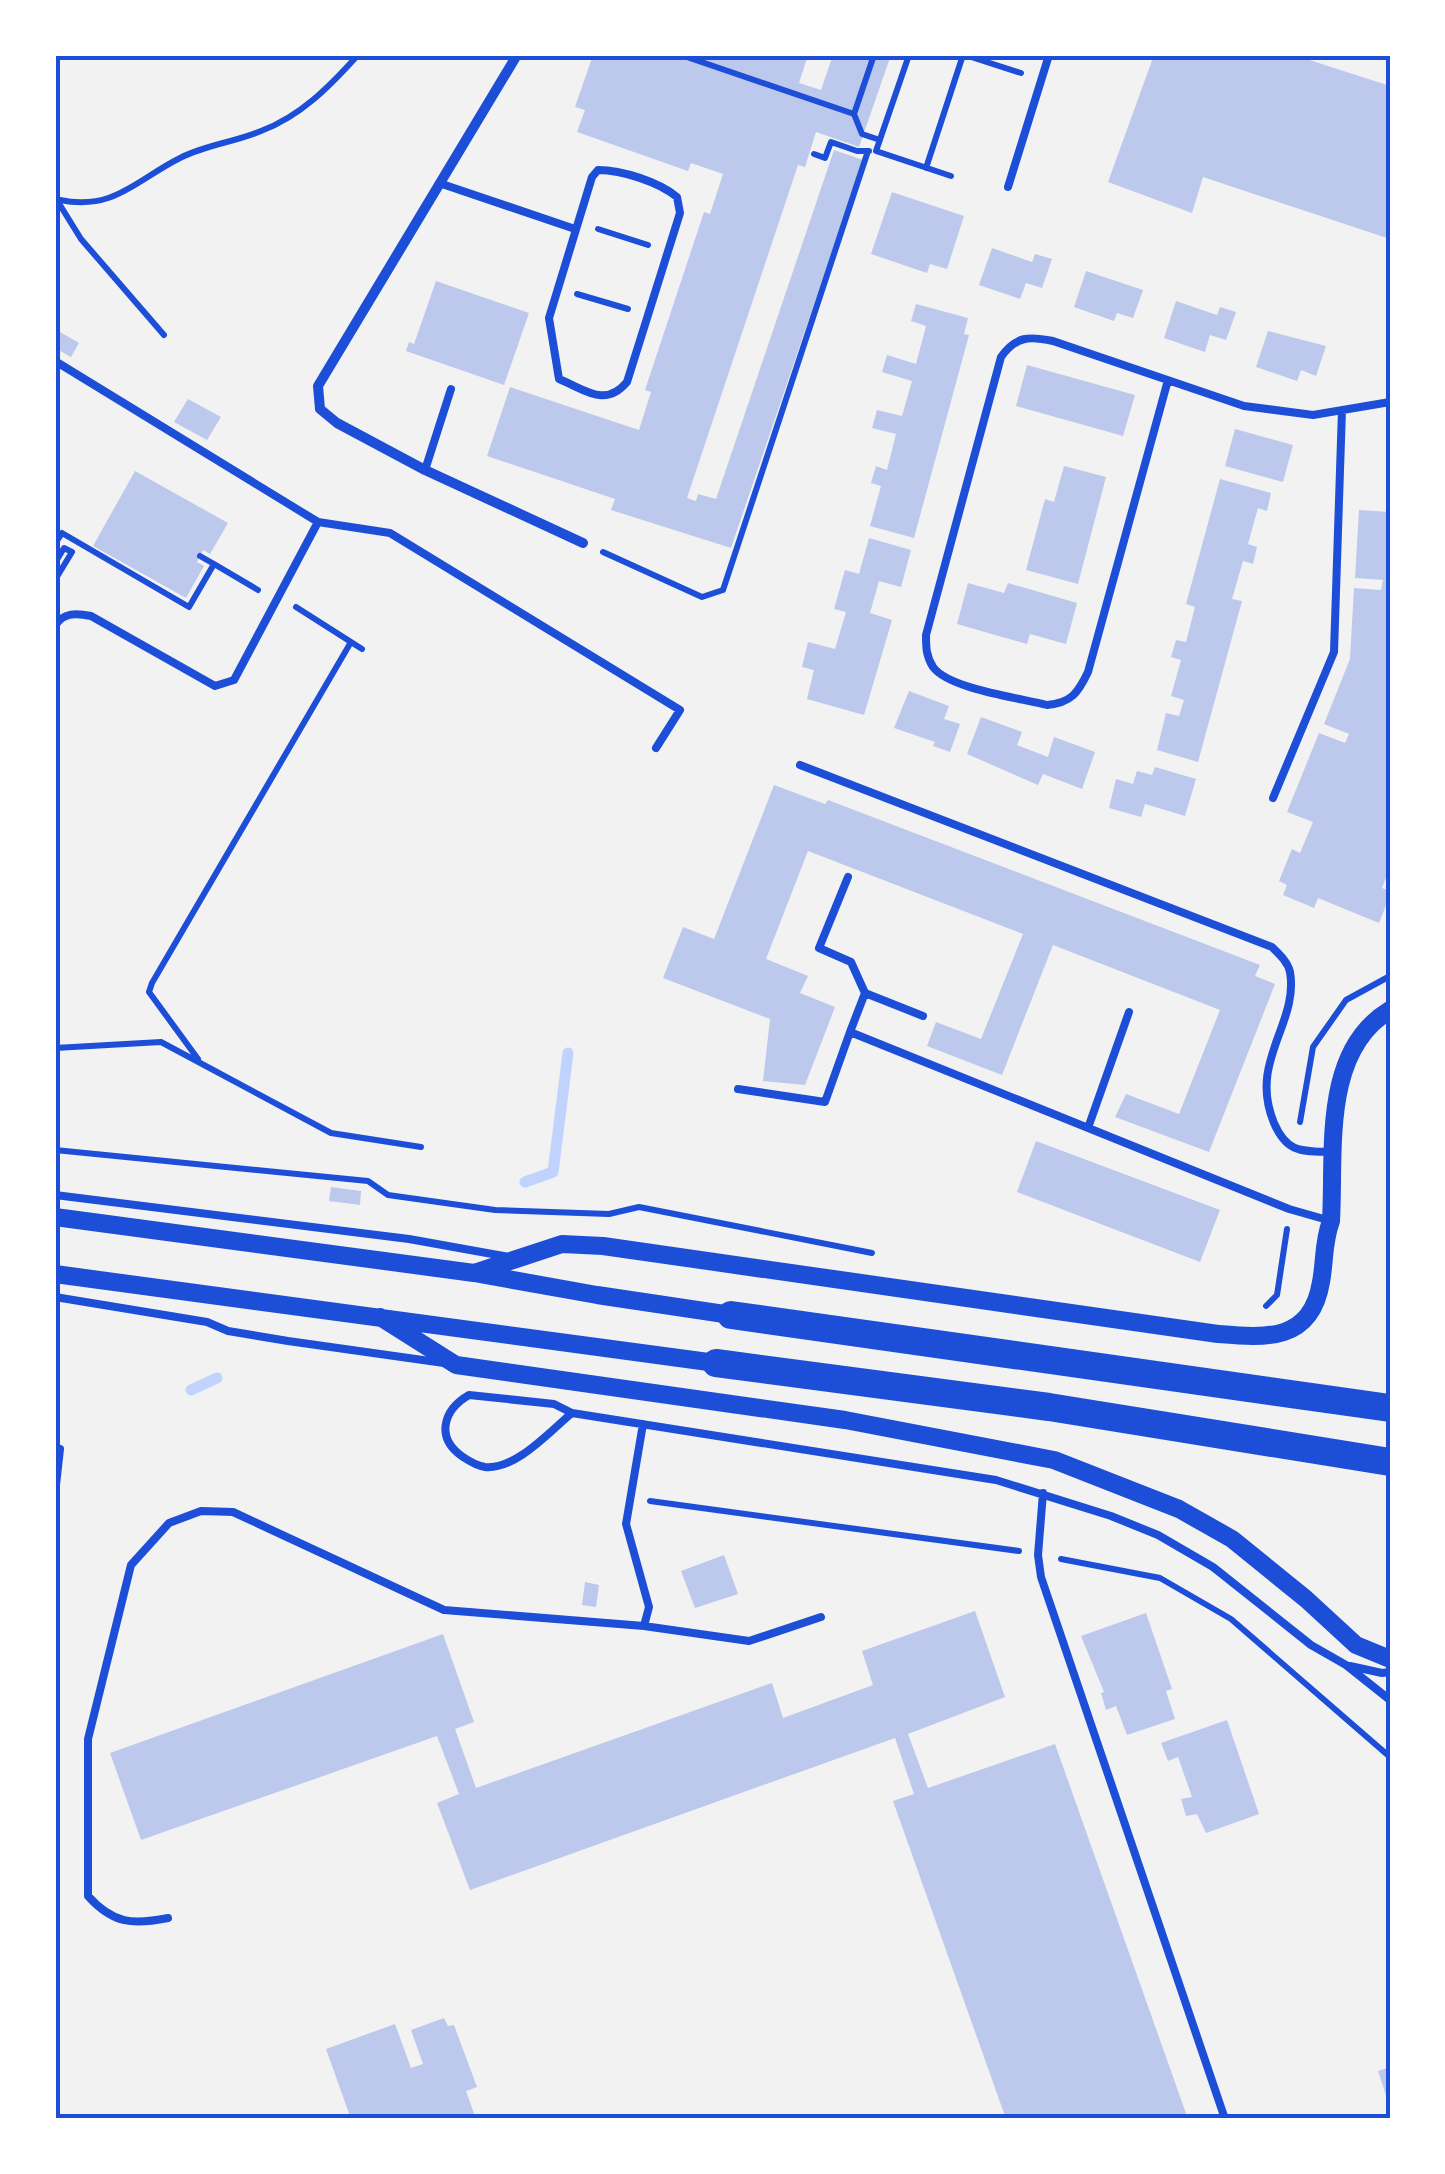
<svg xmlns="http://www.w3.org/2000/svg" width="1445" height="2174" viewBox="0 0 1445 2174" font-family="Overpass,sans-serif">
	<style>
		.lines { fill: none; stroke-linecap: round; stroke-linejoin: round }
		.stream { stroke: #bfd3fe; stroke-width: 11 }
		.building { fill: #bdc9ec }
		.path { stroke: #1d4ed8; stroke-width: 6 }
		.service { stroke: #1d4ed8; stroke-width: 8 }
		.minor { stroke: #1d4ed8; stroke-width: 10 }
		.tertiary { stroke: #1d4ed8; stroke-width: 18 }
		.trunk { stroke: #1d4ed8; stroke-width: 28 }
		.neatline { fill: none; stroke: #1d4ed8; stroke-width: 4 }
	</style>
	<rect width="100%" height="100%" fill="#f2f2f2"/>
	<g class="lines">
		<path class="stream" d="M525,1182L553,1172L568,1053
			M191,1390L217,1378"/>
	</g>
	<path class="building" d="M593,55H808L799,83L821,90L833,55H891L859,147L816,132L805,167L798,165L687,498L696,501L698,494L716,499L834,150L863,160L731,548L611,510L615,499L487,456L510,387L639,430L651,392L645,390L704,212L710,214L723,174L691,163L688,171L577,132L585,110L575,107Z
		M1154,55H1294L1390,86V239L1203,177L1192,213L1108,182Z
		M892,192L964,216L947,269L930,264L927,273L871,254Z
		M992,248L1032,262L1035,254L1052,259L1042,288L1026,283L1020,299L979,285Z
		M1086,271L1143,290L1133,318L1117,313L1114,321L1074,307Z
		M436,281L529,313L504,385L406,351L409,342L414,344Z
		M1176,301L1217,315L1220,307L1236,312L1226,340L1210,335L1205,352L1164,338Z
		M916,304L968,318L964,334L969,335L914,538L870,526L881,486L871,483L876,466L887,470L896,434L872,428L877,410L902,416L912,381L882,372L887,355L916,364L926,326L911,321Z
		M55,329L79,343L71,357L55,348Z
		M1268,331L1326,346L1316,376L1301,370L1297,381L1256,367Z
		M1027,365L1135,395L1123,436L1016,406Z
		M188,399L221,417L207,440L174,422Z
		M1235,429L1293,445L1283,482L1225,466Z
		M1064,466L1106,477L1078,584L1026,570L1045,499L1054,502Z
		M135,471L228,523L210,554L203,550L197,562L204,566L186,598L93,546Z
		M1220,479L1271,493L1267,511L1258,508L1248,544L1257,547L1253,564L1243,561L1232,599L1242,601L1198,762L1157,750L1166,713L1179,716L1184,700L1171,696L1181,660L1171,657L1176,640L1186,642L1195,607L1186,604Z
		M1359,510L1390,512V867L1382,888L1390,891V895L1379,923L1318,898L1314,908L1283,895L1287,885L1279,881L1292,849L1300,853L1313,822L1287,812L1319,733L1345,743L1349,734L1324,724L1350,659L1354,588L1381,590L1383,580L1355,578Z
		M869,538L911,550L901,587L879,581L870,613L892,620L864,715L807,699L814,670L802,667L808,642L835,649L846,612L834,609L845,570L859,574Z
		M968,583L1004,593L1008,583L1077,603L1066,644L1030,634L1027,644L957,624Z
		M909,691L949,706L944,719L960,724L950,752L933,746L935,742L894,728Z
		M981,717L1022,732L1017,745L1048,757L1054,737L1095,752L1082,789L1043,774L1038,785L967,754Z
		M1155,767L1196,779L1185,816L1145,804L1141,817L1109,808L1116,779L1133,784L1137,771L1152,775Z
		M774,785L825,804L828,800L1260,965L1255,976L1275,984L1209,1152L1115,1117L1126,1094L1179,1114L1220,1010L1053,945L1002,1075L927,1046L936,1022L981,1039L1023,934L808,851L766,959L808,976L800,993L835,1007L805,1085L763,1081L770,1019L663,978L683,927L714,939Z
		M1036,1141L1220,1210L1200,1262L1017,1192Z
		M331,1187L361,1191L360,1205L329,1201Z
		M724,1555L738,1594L695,1608L681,1571Z
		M585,1582L599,1585L596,1607L582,1605Z
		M975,1611L1005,1697L908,1734L928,1788L1055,1744L1188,2119H1006L893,1801L914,1794L895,1738L470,1890L437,1803L459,1794L437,1736L141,1840L110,1753L443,1634L474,1722L455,1729L476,1788L772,1683L783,1718L873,1685L862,1651Z
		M1146,1613L1172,1689L1166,1691L1175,1719L1127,1735L1116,1706L1106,1710L1101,1693L1104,1692L1081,1636Z
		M1227,1720L1259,1814L1206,1833L1197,1814L1186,1816L1181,1799L1192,1797L1178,1757L1168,1761L1161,1743Z
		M444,2018L448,2026L454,2025L477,2087L466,2091L476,2119H351L326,2049L395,2024L411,2068L423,2064L411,2030Z
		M1390,2067V2105H1389L1378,2071Z"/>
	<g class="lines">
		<path class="path" d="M681,55L854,114
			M874,55L854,114L862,134L880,140
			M909,55L876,151L951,176
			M965,55L1021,73
			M814,154L825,158L831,142L857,151H869
			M926,168L963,55
			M55,197L81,239L164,335
			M60,200C114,211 136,180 180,158C205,145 235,142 261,131C301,116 330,86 358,55
			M598,229L648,245
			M577,294L628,309
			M55,544L62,533L189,607L214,564L258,590
			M603,552L702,597L723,590L868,151
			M200,556L214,564
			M55,563L64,548L72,552L55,580
			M296,607L362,649
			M55,1048L161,1042L331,1133L421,1147
			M198,1059L149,992L152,983L351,642
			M1300,1122L1313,1047L1346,1000L1390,976
			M55,1150L368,1181L388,1195L495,1210L609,1214L639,1207L872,1253
			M1266,1306L1277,1295L1287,1229
			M650,1501L1019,1551
			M1061,1559L1160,1578L1231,1619L1390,1757"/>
		<path class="service" d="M598,170C622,170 659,182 677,197L680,213L627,382C605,408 586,390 559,379L549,318L592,177Z
			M439,183L575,229
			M1008,187L1049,55
			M55,361L318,522L390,533L680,710L656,748
			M1168,380L1088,672C1078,693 1071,703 1047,705C1020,698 949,689 933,667C926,656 926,647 926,635L1001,357C1016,336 1029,336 1053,341L1244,406L1313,415L1390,402
			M425,470L451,389
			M55,626C63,612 77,613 91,616L215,686L234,680L318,522
			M800,765L1272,947C1279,954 1288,962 1290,972C1299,1024 1248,1061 1274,1123C1287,1153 1301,1151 1331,1152
			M1273,798L1334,652L1342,410
			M848,877L819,948L851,962L865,993L850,1032
			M865,993L923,1016
			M738,1089L825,1102L850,1032L1289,1209L1331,1221
			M1088,1128L1129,1012
			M55,1195L409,1239L509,1257
			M55,1297L207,1322L228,1331L288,1341L444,1363
			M469,1395L554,1404L572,1413C550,1431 516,1470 485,1467C478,1466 469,1461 463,1457C435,1438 443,1410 469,1395Z
			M572,1413L996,1480L1111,1516L1158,1535L1213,1567L1311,1645L1346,1665L1390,1700
			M643,1424L626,1524L649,1607L644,1626
			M55,1448L60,1449L55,1494
			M1043,1493L1038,1555L1041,1577L1225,2119
			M1350,1666L1382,1673L1390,1672
			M168,1918C133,1925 113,1924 88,1896V1739L131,1565L169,1523L201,1511L233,1512L444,1610L644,1626L749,1641L821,1617"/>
		<path class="minor" d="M517,55L318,386L320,409L337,423L425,470L583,543"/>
		<path class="tertiary" d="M55,1217L474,1273L597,1295L731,1315
			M474,1273L562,1244L603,1246L1218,1334C1266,1338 1311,1342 1321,1282C1325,1261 1323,1242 1331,1221C1335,1152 1321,1051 1390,1010
			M55,1274L716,1363
			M380,1317L456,1365L845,1420L1054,1460L1179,1509L1232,1539L1306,1599L1356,1645L1390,1659"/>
		<path class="trunk" d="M731,1315L1390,1408
			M716,1363L1049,1407L1390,1462"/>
	</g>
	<rect width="1445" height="2174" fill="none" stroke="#ffffff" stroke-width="115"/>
	<rect x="58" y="58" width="1330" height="2058" class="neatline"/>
</svg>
